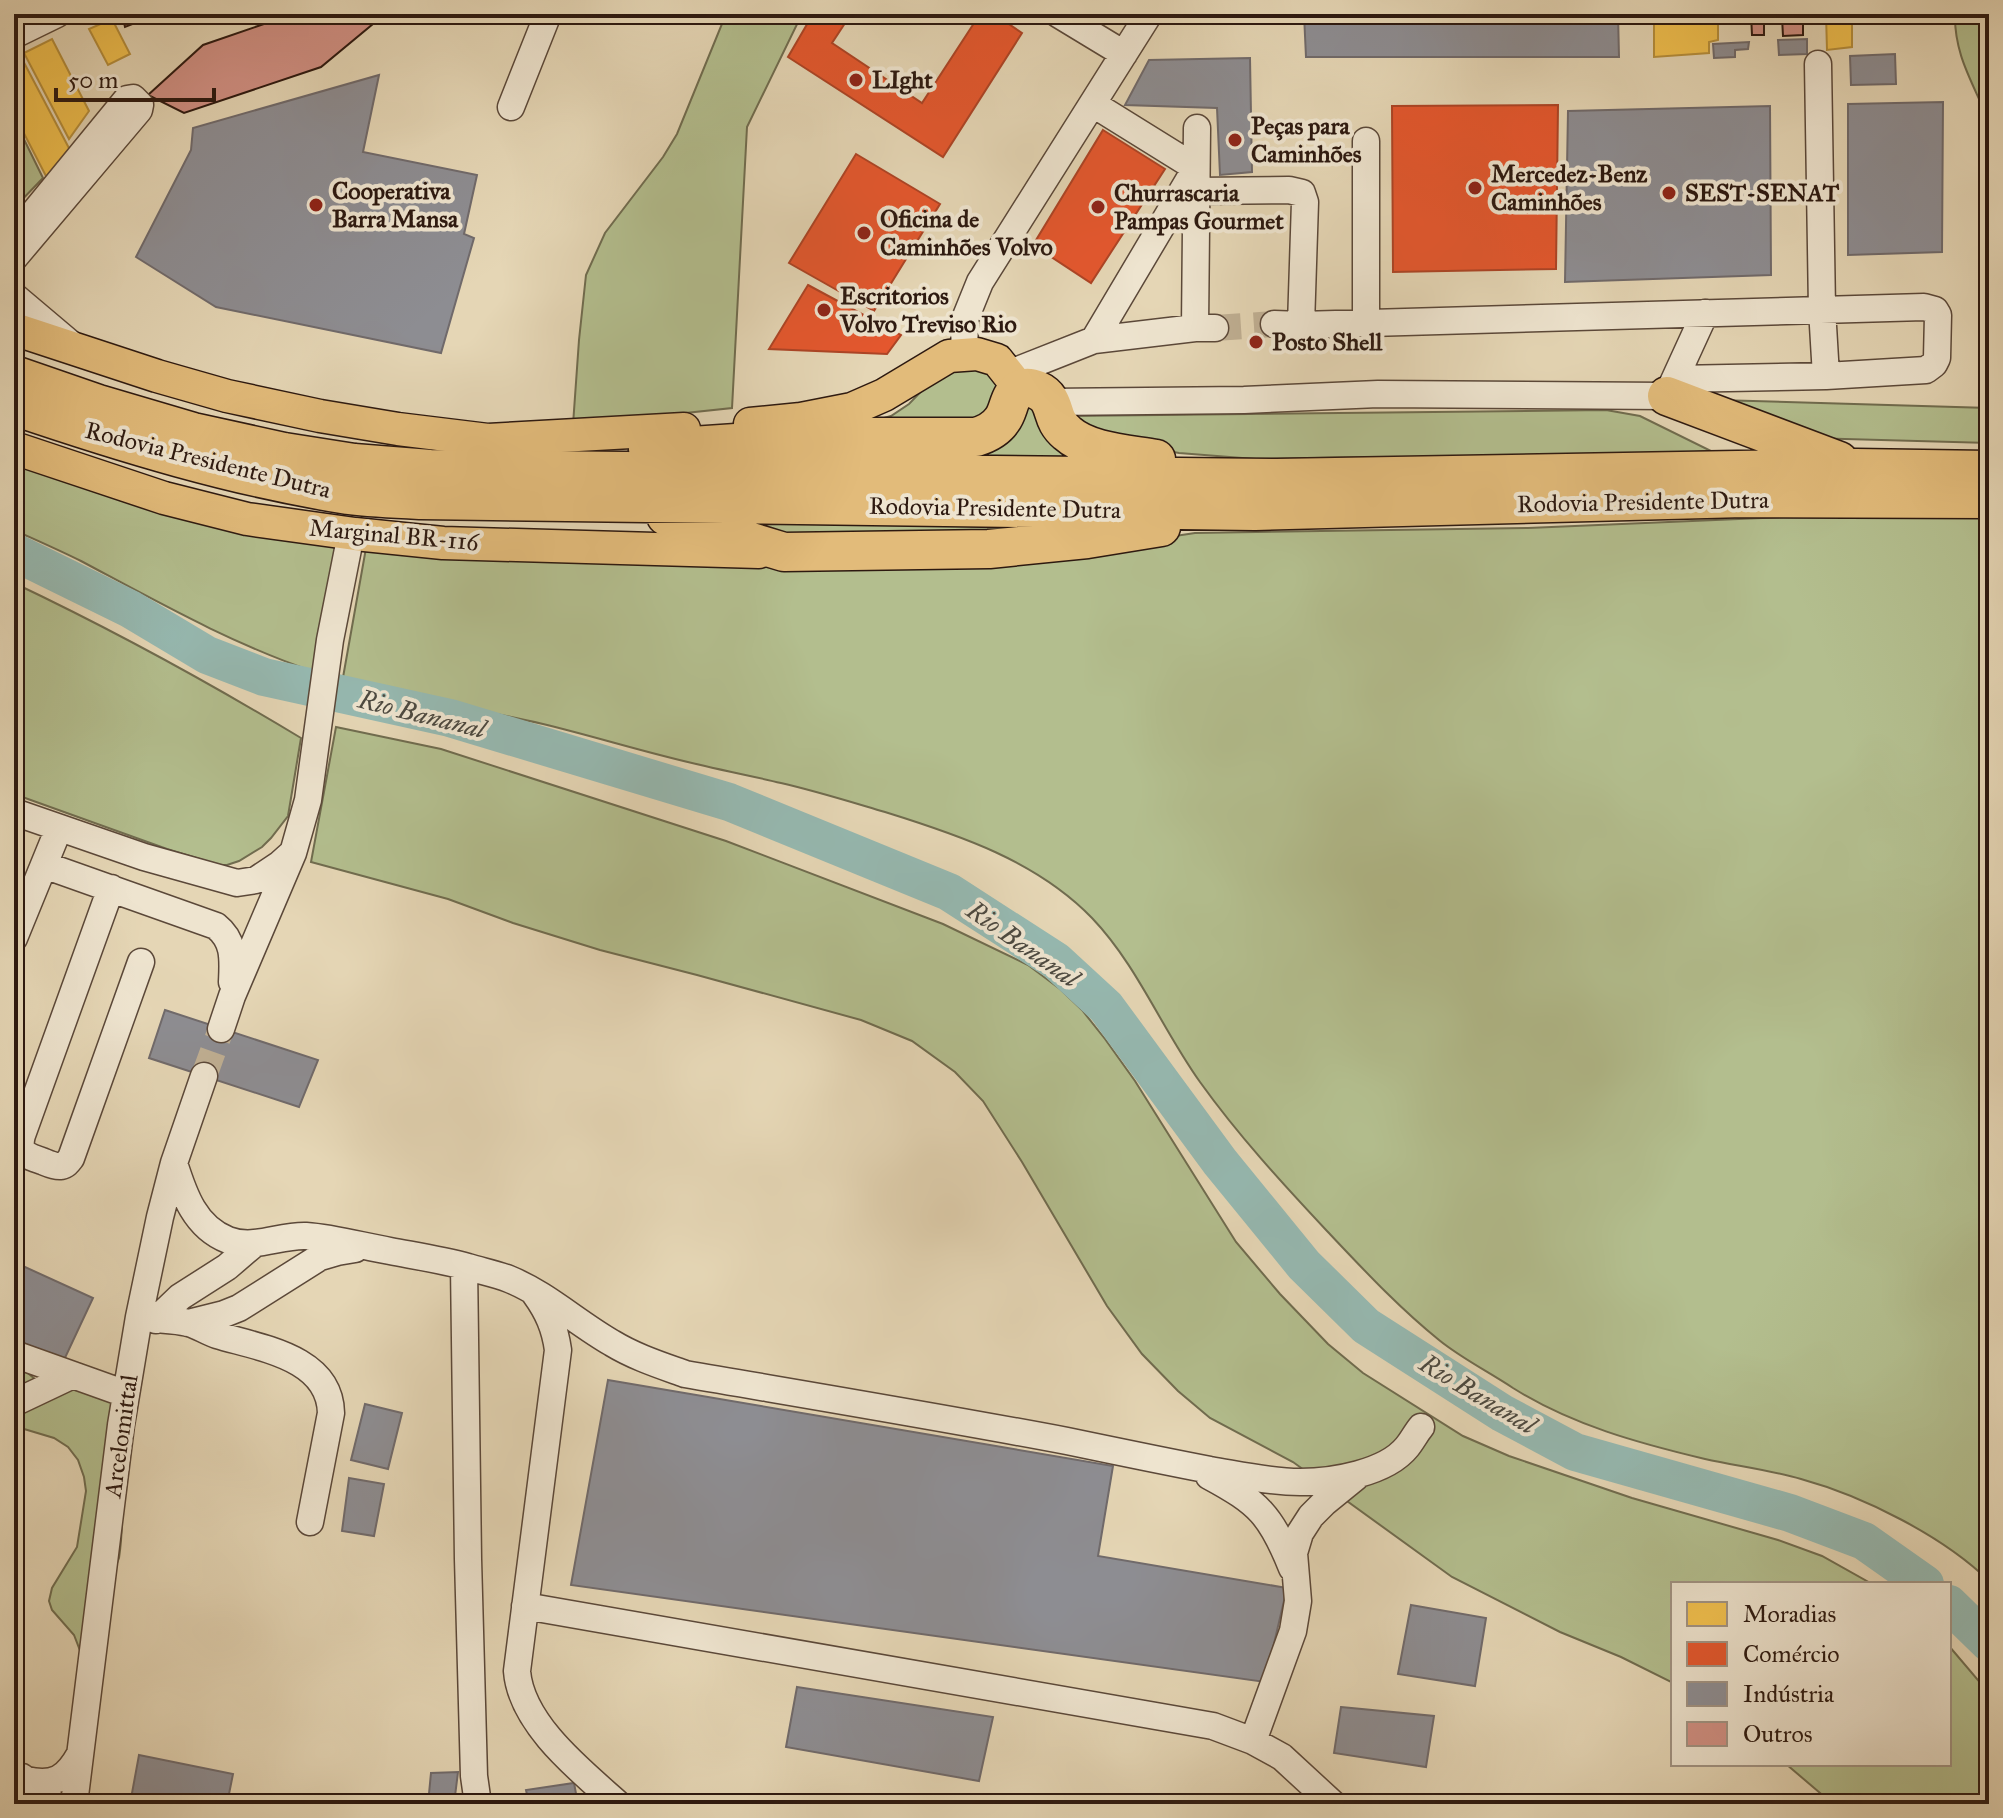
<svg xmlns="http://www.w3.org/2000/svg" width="2003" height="1818" viewBox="0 0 2003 1818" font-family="'IM FELL Great Primer',serif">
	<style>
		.green { fill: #b3be8e; stroke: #706c4f; stroke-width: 2 }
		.homes { fill: #f2c14e; stroke: #b78f3b; stroke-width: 2 }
		.shops { fill: #e4572e; stroke: #ad4425; stroke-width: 2 }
		.industry { fill: #8d8d92; stroke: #706a6b; stroke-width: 2 }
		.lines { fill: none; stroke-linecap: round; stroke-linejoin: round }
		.river { stroke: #96b9b1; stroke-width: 38 }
		.building { fill: #d19084; stroke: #2d1910; stroke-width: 2 }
		.minor-tunnel { stroke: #c0b094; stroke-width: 26; stroke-dasharray: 26 13; stroke-linecap: butt }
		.minor-casing { stroke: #5b4839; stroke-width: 29 }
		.major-casing { stroke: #2d1910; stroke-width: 35 }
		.highway-casing { stroke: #2d1910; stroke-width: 41 }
		.minor { stroke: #eee4cf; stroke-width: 26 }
		.major { stroke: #e2bb7a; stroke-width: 32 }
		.highway { stroke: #e2bb7a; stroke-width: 38 }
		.poi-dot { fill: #8f2418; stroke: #eee4cf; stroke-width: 3 }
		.labels { text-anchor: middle; stroke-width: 8; stroke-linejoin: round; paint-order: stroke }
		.poi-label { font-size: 24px; font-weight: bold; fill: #2d1910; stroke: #eee4cf; text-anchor: start }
		.street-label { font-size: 24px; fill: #2d1910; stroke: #eee4cf }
		.water-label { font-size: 26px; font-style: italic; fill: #4c4940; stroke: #eee4cf }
	</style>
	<rect width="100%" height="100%" fill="#e5d6b5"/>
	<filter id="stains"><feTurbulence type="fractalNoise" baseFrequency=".0025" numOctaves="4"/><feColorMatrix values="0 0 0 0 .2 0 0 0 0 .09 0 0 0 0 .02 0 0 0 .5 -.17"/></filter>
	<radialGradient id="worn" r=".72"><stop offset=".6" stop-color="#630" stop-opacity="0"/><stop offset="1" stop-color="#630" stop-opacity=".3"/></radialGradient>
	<path class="green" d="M726,14H802L747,127L732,408L573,425L579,340L586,275L605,233L663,157L677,134Z
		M1955,14H1989V122C1974,84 1954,56 1955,14Z
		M14,119L43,178L14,208Z
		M972,363L992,377L999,389L992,417L852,427L891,416L909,404L935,377Z
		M1717,400L1989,408V443L1809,438Z
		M1031,406L1111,460L803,454L1027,408Z
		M1606,410L1640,416L1711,451L1595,458L1489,459L1374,457L1255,459L1179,453L1108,440L1070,416Z
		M14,460L338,547L315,672C232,644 158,602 81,561C59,550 36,540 14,530Z
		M1880,513L1989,514V1581C1943,1536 1863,1496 1801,1479C1770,1470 1737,1466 1705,1459C1638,1443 1572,1425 1513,1388C1489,1372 1461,1358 1439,1340C1398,1307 1363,1269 1327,1231C1282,1183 1238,1135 1200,1082C1162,1029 1137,965 1092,918C1037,861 959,835 885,812C851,802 816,791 781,783C756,777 730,772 705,766C650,754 597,737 543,724C476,709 409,696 342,683L366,548H1095L1195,533L1528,528Z
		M700,518H1169L1059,536L793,539Z
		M14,583C113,630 208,682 301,738L288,816L271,838L262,847L239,861L227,865H219L167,849L14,794Z
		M336,727L441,749L726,841L943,924L1028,965L1060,989L1082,1010L1105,1039L1135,1081L1236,1242L1280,1294L1328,1344L1363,1373L1463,1436L1509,1456L1632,1498L1778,1540L1822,1556L1872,1584H1673V1683L1621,1657L1560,1632L1452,1577L1293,1462L1210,1418L1178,1391L1142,1354L1107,1306L1022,1162L983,1101L955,1072L912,1041L861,1020L697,975L600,950L513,923L448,899L311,862Z
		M14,1361L36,1380L59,1384L111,1401L116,1416C119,1463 126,1512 119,1558L81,1653L74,1635L52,1610L49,1601L52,1588L77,1547L86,1491L84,1477L78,1460L68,1447L54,1438L14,1426Z
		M1949,1646L1989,1693V1804H1833L1786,1764H1949Z"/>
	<path class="homes" d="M1718,14V40L1709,42V53L1654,57V17Z
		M1826,14H1852V47L1827,50Z
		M112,19L130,54L108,65L89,29Z
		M52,39L89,111L69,139L24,53Z
		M20,55L71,152L48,180L14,114V58Z"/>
	<path class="shops" d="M813,14H851L832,43L922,103L980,14H994L1022,33L943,157L788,57Z
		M1558,105L1556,269L1393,272L1392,106Z
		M1103,130L1165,169L1091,283L1033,245Z
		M856,154L940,204L874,311L789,263Z
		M808,285L901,335L887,354L769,349Z"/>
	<path class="industry" d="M1304,14H1618L1619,57H1306Z
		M1807,39V54L1779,55L1778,40Z
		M1749,42L1748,49L1735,50V57L1714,58L1713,44Z
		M1895,54L1896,84L1851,85L1850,56Z
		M1250,58L1252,172L1220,175L1217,108L1125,105L1149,60Z
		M379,75L363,152L477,175L464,234L474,238L441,353L216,307L136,257L191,150L193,128Z
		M1943,102L1942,252L1848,255V104Z
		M1770,106L1771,275L1565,282L1568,111Z
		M165,1010L318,1060L299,1107L149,1058Z
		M14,1262L93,1298L64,1360L14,1339Z
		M608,1380L1113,1466L1098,1556L1287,1588L1265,1682L571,1585Z
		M365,1404L402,1413L388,1469L351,1460Z
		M349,1478L384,1484L374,1536L342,1531Z
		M1411,1605L1486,1618L1475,1686L1398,1674Z
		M797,1687L993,1717L979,1781L786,1747Z
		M1341,1707L1434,1716L1426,1767L1334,1753Z
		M139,1755L233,1774L227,1804H130Z
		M458,1772L454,1804H428L431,1773Z
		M574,1783L578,1804H529L526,1790Z
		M1151,1796L1204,1804H1150Z"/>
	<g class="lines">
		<path class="river" d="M14,552L130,609L207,655L264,677L450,718L729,802L949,892L1056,961L1106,1007L1220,1162L1304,1265L1366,1326L1502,1413L1575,1452L1790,1513L1864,1541L1925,1584
			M1949,1604L1989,1643"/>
	</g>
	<path class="building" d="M122,14H158L125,27Z
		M300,14H385L321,67L184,113L148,95L203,45L287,16L289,23Z
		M1625,14H1651V19H1625Z
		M1751,14H1779V23L1764,24V35H1752Z
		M1803,16V35L1783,36L1782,17Z"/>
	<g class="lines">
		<path class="minor-tunnel" d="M1215,328L1274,324
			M204,1076L221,1029"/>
		<defs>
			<path id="minor" d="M1058,14L1124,54
				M14,35L57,14
				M1818,64L1822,309L1826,376
				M511,107L548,14
				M1197,128L1195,328H1215
				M1366,141V323
				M1196,191L1289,190L1302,193L1305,202L1301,325
				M14,237L127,99L133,98L140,105L139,110L14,258
				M14,296L72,345
				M1274,324L1301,325L1924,307L1935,310L1938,315L1937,358L1934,364L1926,370L1826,376L1676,379
				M1094,340L1195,328
				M964,354L965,319L980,282L1149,14
				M1008,374L1094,340L1196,168L1093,104
				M1050,402L1244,400L1378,394L1667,396L1705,313
				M14,812L144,857L237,883L256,880L280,864L290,855
				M44,865L216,926C235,941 233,960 232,982
				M111,888L22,1135C17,1153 27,1156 42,1161C47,1163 55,1167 61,1166C66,1165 68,1162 71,1158L141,962
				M14,938L59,828
				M221,1029L232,996L293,853L308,800L330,640L351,534
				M174,1163C184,1195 195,1227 228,1240C254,1250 279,1235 306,1236C334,1238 362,1246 390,1251C416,1256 442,1260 468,1267C481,1271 496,1274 509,1279C546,1294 577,1323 612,1343C635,1357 660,1365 685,1374C813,1396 940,1417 1067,1441C1115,1451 1163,1461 1210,1470C1240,1475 1270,1482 1300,1482C1333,1482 1386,1473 1407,1447C1412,1441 1416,1433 1421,1427
				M464,1266L468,1559L474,1776L478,1804
				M535,1294C548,1312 555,1328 558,1350L517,1671C521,1724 581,1771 618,1804
				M139,1317C154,1320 175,1319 188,1323C198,1325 207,1332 217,1335C260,1348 330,1357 331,1413L310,1522
				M156,1320L180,1297L227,1267L254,1244
				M188,1323L224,1314L239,1308L320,1257L337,1252L355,1249
				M14,1354L126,1394
				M14,1403L73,1375
				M1209,1476C1259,1503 1271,1515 1292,1568
				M525,1606L1213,1726L1253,1741L1282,1757L1333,1804
				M1253,1741L1293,1631L1298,1601L1294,1553L1300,1533L1311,1516L1324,1503L1356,1477
				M22,1777L54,1804
				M26,1780C54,1786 66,1779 80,1754
				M74,1804L121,1425L139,1317L160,1217L174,1163L204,1076"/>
			<path id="major" d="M14,329L157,376L227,396L320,416L398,429L488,440L684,429
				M750,424L801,419L852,409L884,395L949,356L977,354L997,360L1020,389
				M14,448L164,498L247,519L355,534L443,543L759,552"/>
			<path id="highway" d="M14,375L98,404L193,432L284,452L354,463L430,469L1277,478L1856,468L1989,470
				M1667,396L1839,461
				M14,406C123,443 234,477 348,495C372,498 397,499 421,500L1255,511L1744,498L1989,499
				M648,449L824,437H976C986,434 996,429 1002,420C1010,410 1008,394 1021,389C1031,385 1044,392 1049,400C1056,412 1053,421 1067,433C1088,452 1128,454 1156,459
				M666,516L784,552L989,549L1087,539L1161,527"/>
		</defs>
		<use href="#minor" class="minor-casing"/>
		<use href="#major" class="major-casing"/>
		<use href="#highway" class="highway-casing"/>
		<use href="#minor" class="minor"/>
		<use href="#major" class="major"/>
		<use href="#highway" class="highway"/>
	</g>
	<g class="poi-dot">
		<circle cx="856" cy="80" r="8"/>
		<circle cx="1235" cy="140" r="8"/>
		<circle cx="1475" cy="188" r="8"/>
		<circle cx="1669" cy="193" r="8"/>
		<circle cx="316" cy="205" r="8"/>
		<circle cx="1098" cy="207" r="8"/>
		<circle cx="864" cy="233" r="8"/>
		<circle cx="824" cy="310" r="8"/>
		<circle cx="1256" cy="342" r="8"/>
	</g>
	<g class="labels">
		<g class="poi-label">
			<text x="872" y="88">LIght</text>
			<text x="1251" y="134">Peças para<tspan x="1251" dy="28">Caminhões</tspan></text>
			<text x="1491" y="182">Mercedez-Benz<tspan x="1491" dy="28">Caminhões</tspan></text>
			<text x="332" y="199">Cooperativa<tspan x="332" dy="28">Barra Mansa</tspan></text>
			<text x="1114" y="201">Churrascaria<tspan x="1114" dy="28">Pampas Gourmet</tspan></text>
			<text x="1685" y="201">SEST-SENAT</text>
			<text x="880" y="227">Oficina de<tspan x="880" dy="28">Caminhões Volvo</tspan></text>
			<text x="840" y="304">Escritorios<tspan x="840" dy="28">Volvo Treviso Rio</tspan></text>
			<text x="1272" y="350">Posto Shell</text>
		</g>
		<g class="street-label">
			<text transform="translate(208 460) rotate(14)" y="8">Rodovia Presidente Dutra</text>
			<text transform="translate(1643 502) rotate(-1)" y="8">Rodovia Presidente Dutra</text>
			<text transform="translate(995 508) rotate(1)" y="8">Rodovia Presidente Dutra</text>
			<text transform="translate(394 535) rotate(5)" y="8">Marginal BR-116</text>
			<text transform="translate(121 1436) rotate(-82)" y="8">Arcelomittal</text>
		</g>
		<g class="water-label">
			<text transform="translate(422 714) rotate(14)" y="9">Rio Bananal</text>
			<text transform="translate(1023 944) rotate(35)" y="9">Rio Bananal</text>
			<text transform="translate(1478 1394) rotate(31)" y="9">Rio Bananal</text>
		</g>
	</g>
	<rect width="2003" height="1818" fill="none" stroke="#e5d6b5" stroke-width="48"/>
	<rect x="16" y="16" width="1971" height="1786" fill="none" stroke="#2d1910" stroke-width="4"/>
	<rect x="24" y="24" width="1955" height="1770" fill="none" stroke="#2d1910" stroke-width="2"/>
	<rect x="1671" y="1582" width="280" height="184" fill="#eee4cf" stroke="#a19383" stroke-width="2"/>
	<rect x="1687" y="1602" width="40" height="24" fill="#f2c14e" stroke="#a19383" stroke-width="2"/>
	<text x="1743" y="1622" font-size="24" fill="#2d1910">Moradias</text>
	<rect x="1687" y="1642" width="40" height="24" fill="#e4572e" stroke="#a19383" stroke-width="2"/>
	<text x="1743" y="1662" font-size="24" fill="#2d1910">Comércio</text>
	<rect x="1687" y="1682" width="40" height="24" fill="#8d8d92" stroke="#a19383" stroke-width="2"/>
	<text x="1743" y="1702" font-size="24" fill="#2d1910">Indústria</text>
	<rect x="1687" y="1722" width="40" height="24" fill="#d19084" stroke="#a19383" stroke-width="2"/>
	<text x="1743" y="1742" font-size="24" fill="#2d1910">Outros</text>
	<path d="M56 88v12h158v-12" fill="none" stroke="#2d1910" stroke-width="4"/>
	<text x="68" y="88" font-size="24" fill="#2d1910" stroke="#eee4cf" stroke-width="6" paint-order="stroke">50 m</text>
	<rect width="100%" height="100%" filter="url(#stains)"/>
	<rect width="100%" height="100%" fill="url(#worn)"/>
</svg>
